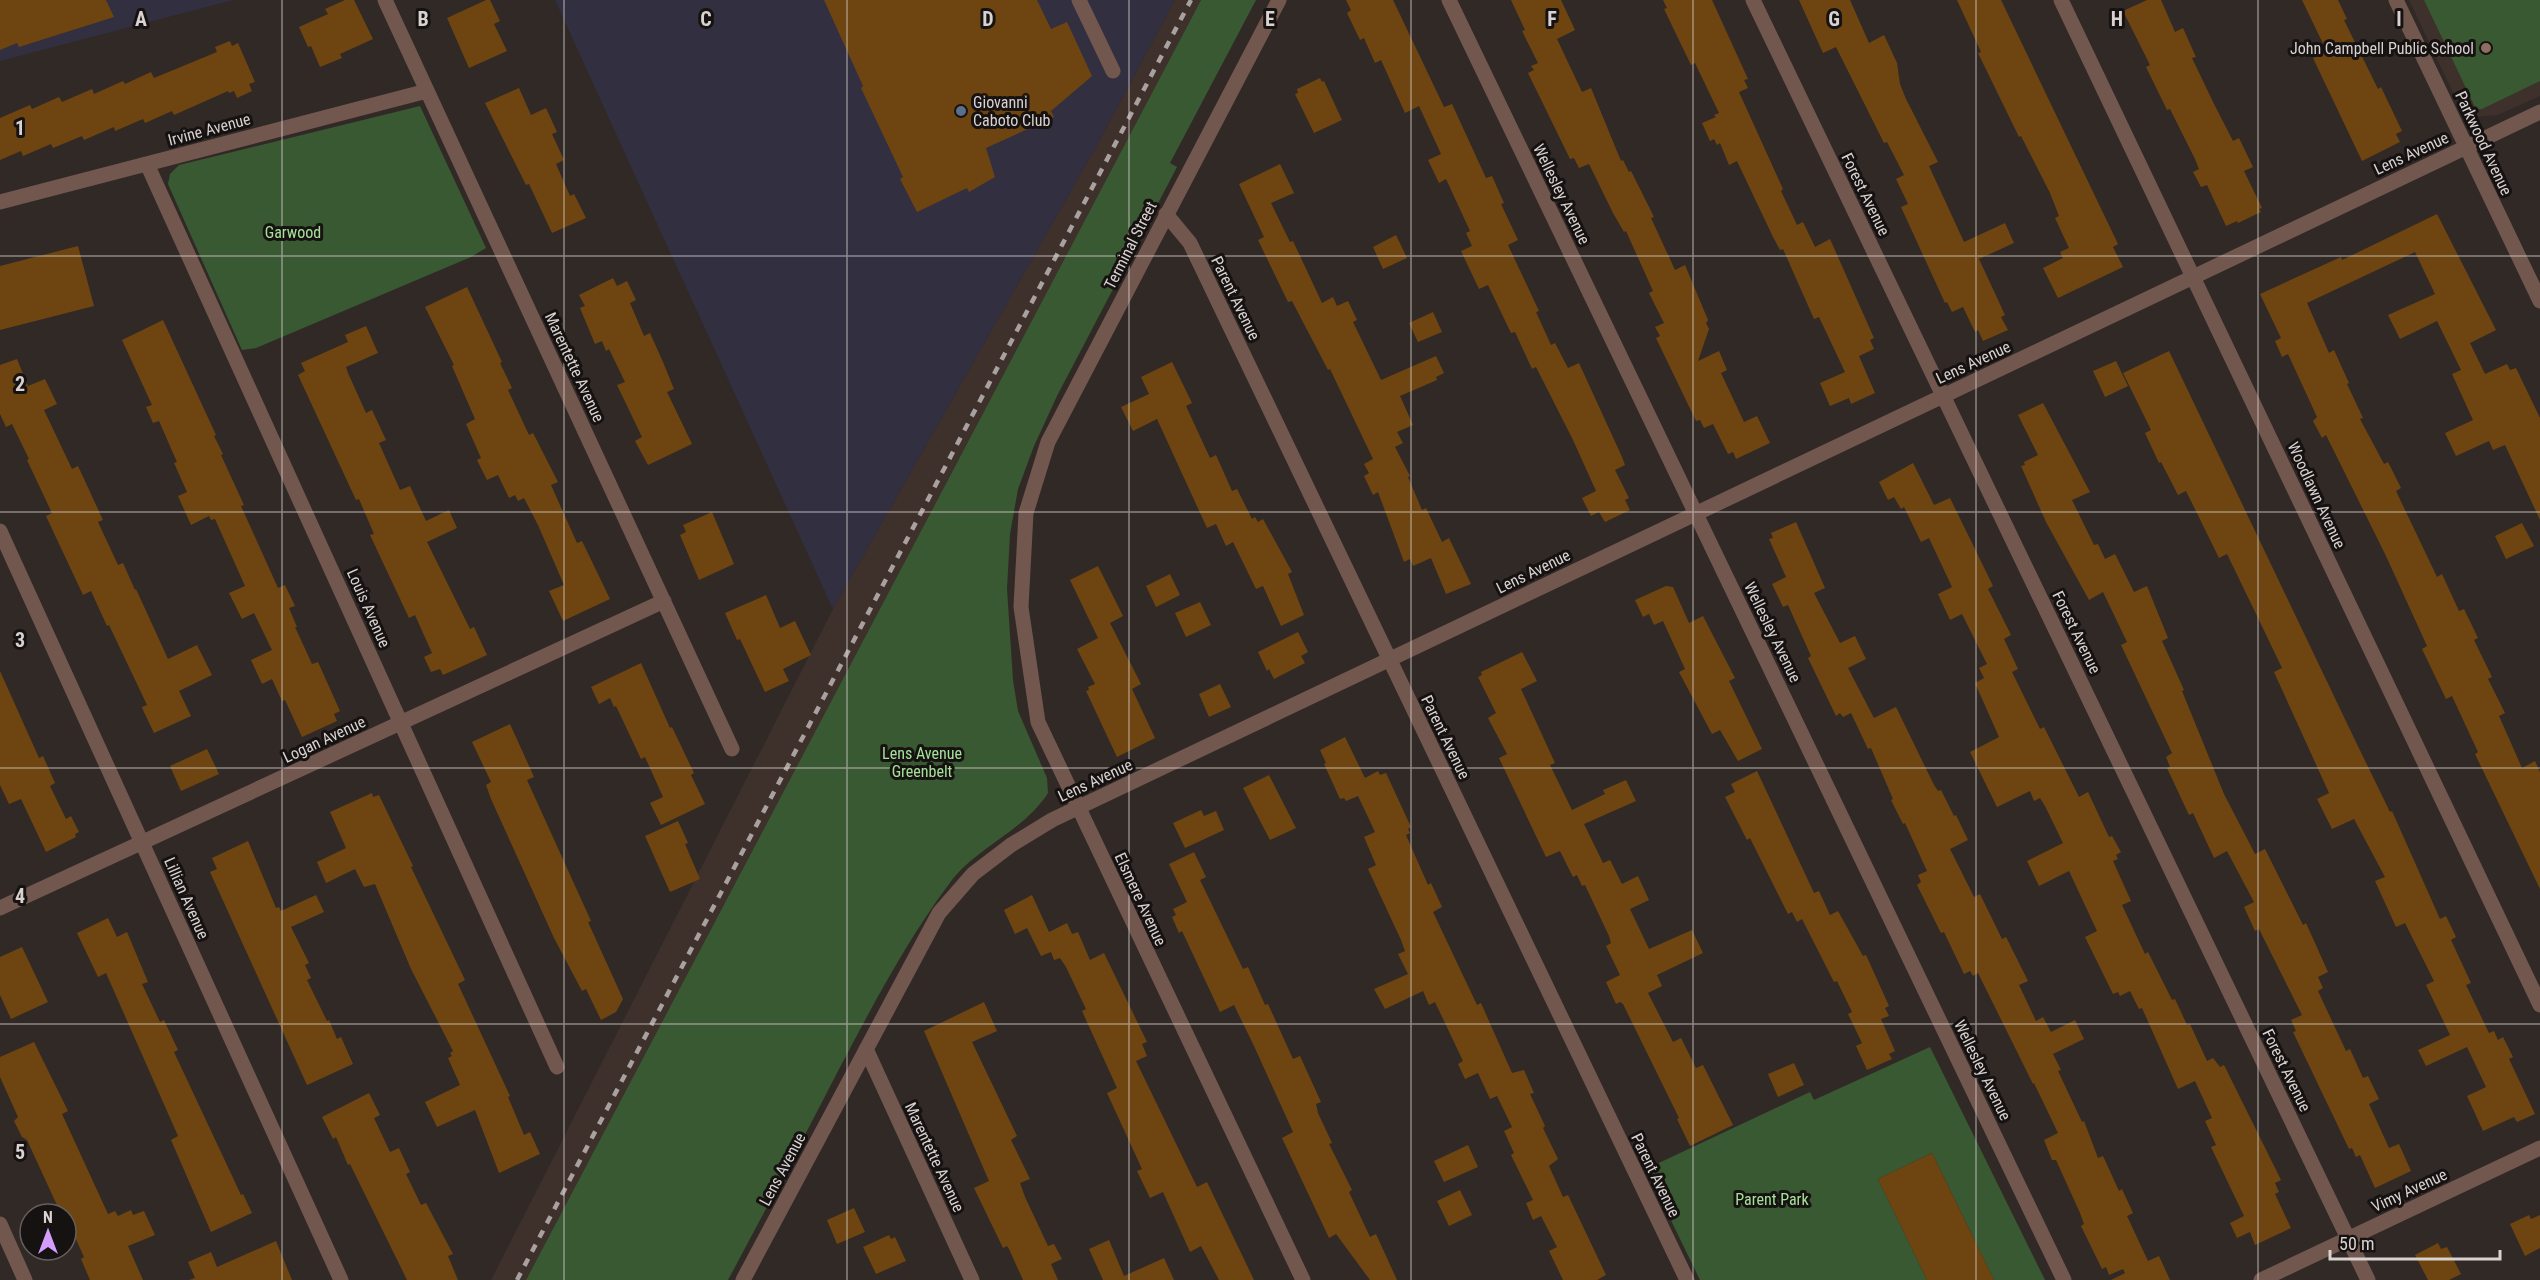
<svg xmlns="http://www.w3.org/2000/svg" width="2540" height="1280" viewBox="0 0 2540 1280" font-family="'Roboto Condensed',sans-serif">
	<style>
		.commercial { fill: #322f40 }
		.built { fill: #3e302a }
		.green { fill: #395932 }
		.building { fill: #6e4510 }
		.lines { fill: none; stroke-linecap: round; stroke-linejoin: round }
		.minor { stroke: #72574f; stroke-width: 15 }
		.rail { stroke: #a8a19f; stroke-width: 4.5; stroke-dasharray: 8 8; stroke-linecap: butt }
		.grid { fill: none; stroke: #d8d2d0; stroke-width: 1.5; stroke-opacity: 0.55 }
		.education-dot { fill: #8d6e63; stroke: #161211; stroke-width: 2 }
		.service-dot { fill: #5c6f8a; stroke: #161211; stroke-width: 2 }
		.labels { text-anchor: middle; stroke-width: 6; stroke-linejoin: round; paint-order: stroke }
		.poi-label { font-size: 16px; fill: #d8d2d0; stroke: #161211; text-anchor: end }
		.street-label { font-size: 16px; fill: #d8d2d0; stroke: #161211 }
		.park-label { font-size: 16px; fill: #a5e198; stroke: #161211 }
		.grid-label { font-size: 20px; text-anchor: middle; font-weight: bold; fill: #d8d2d0; stroke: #161211; stroke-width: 6; stroke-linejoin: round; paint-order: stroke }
	</style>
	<rect width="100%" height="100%" fill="#312926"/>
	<path class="commercial" d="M0,0H233L0,61Z
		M555,0H1175L1097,145L833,609Z"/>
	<path class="built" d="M1175,0H1201L526,1280H491L833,609L1097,145Z
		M2409,0H2540V96L2498,115L2473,117L2456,99Z"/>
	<path class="green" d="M1201,0H1256L1170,163L1177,167L1057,396L1034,446L1018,489L1010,534L1007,589L1013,680L1018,711L1047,778L1048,793C1023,832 976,847 949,884C905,943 872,1007 838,1071C802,1141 765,1211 728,1280H526Z
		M2424,0H2540V81L2482,109H2476Z
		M420,106L486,248L471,257L256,348L242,350L168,184L170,174L179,165Z
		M1930,1047L2045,1280H1994L1932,1153L1878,1179L1927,1280H1700L1646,1169L1810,1092L1814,1100Z"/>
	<path class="building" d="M0,0H106L114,17L19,47L17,43L0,50Z
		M345,0H354L373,39L340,54L342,58L320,67L311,46L308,47L299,27L328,14L325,9Z
		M486,0H490L500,21L494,24L507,51L469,68L447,18Z
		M824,0H1037L1051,29L1067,22L1092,76L1051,111L1054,117L986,148L995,177L969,192L967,188L917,212L900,179L903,177L861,88L863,86Z
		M1346,0H1393L1444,107L1452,104L1486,178L1492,176L1504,203L1501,204L1518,240L1508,245L1539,311L1536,312L1551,345L1555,343L1568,368L1579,363L1622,457L1625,465L1615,470L1629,498L1625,500L1630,510L1605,522L1599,512L1591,516L1582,498L1596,491L1573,440L1536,367L1532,369L1515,332L1511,333L1488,285L1479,289L1461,251L1472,246L1466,233L1470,231L1446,179L1439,183L1428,160L1441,154L1419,106L1405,113L1381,60L1375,63L1364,38L1360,40L1347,13L1351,10Z
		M1511,0H1561L1575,30L1557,39L1582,92L1591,88L1621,161L1623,160L1629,172L1631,171L1654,217L1651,218L1675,270L1685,265L1708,320L1706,323L1709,329L1698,361L1719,351L1727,370L1721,373L1744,422L1757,416L1770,443L1736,459L1733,452L1728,454L1713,424L1704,428L1700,420L1696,421L1656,338L1660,336L1655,327L1664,323L1649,293L1653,291L1626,231L1624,232L1613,213L1589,164L1579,168L1574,158L1570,159L1528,73L1534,70L1531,66L1538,63L1522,31L1525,30Z
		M1663,0H1712L1748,79L1744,80L1748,88L1739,92L1783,189L1781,191L1797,225L1803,222L1815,247L1830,239L1874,338L1870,340L1874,349L1859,356L1875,393L1851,404L1849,398L1830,406L1820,383L1845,372L1819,317L1814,319L1783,249L1780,250L1773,237L1737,161L1729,165L1720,143L1717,145L1714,139L1710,141L1702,123L1716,117L1714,115L1719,113L1695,63L1691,65L1664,9L1667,8Z
		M1799,0H1850L1869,43L1884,35L1897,63L1900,84L1906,99L1938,162L1929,166L1964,242L2005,223L2014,243L1979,259L2005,315L2001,317L2008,330L1983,341L1978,330L1975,332L1963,307L1952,312L1947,302L1945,303L1901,207L1908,204L1896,179L1904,175L1887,142L1884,143L1836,47L1823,53Z
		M1957,0H2001L2118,244L2113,247L2123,267L2058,298L2043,268L2063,258L2060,252L2069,248L2055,218L2059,216L2050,193L2021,136L2019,137L1978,53L1981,52Z
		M2147,0H2161L2175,32L2183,28L2196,57L2192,58L2214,104L2233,141L2239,138L2253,167L2244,171L2262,208L2259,209L2261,212L2238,223L2237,221L2226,226L2207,185L2201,187L2193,172L2199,169L2195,159L2170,109L2167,110L2146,67L2150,65L2123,11Z
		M2302,0H2338L2347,19L2344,20L2378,89L2381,87L2402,131L2396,134L2400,142L2362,161L2313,58L2327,52Z
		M230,41L232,46L238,43L255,82L249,84L252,91L237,98L234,91L229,93L228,91L174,115L172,111L145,123L143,119L115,131L114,127L84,140L82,136L53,148L51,144L23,156L21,151L0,160V118L30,105L32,109L59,97L62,102L92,89L94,94L123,81L125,84L151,72L154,78L217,52L215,47Z
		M1320,78L1322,82L1324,81L1342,120L1314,133L1295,94L1298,93L1297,89Z
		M519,88L531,115L546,108L557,132L552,134L564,160L556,164L570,196L574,194L586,218L552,233L529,184L526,185L485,103Z
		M1280,164L1294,193L1271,203L1290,242L1293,241L1322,303L1333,297L1337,306L1348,301L1357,320L1353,322L1381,380L1436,356L1444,373L1436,377L1437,380L1400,396L1413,425L1397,432L1403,443L1395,447L1410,476L1408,477L1422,510L1426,508L1442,542L1449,538L1471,584L1446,594L1431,558L1413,566L1410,559L1404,562L1378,492L1373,495L1364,476L1369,473L1364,464L1373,459L1330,369L1328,370L1292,301L1288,302L1258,240L1264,237L1239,184Z
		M2437,214L2496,330L2470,343L2485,374L2507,364L2510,370L2516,368L2540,418V520L2505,445L2493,450L2489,441L2456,456L2445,433L2473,420L2452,374L2461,370L2437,321L2400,339L2388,315L2435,294L2415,252L2307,303L2329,353L2334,350L2349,383L2347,384L2363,418L2360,419L2384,464L2388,462L2401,488L2396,491L2437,577L2442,574L2459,611L2464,609L2478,638L2474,640L2492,677L2488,679L2505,713L2499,716L2522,768L2535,761L2540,772V889L2475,754L2478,752L2452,696L2446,699L2422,649L2427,646L2386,556L2326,435L2322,438L2313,421L2317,417L2288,354L2282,357L2275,341L2281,338L2260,294L2341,257L2342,260Z
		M1396,235L1407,258L1383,269L1373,247Z
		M78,246L94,306L0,330V266Z
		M613,278L617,286L627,281L636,300L630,303L644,336L650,333L663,362L674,389L667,392L692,444L648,465L635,441L642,437L617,385L625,382L609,349L606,351L602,341L595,344L580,308L585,306L579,295Z
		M467,287L502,362L500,363L512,388L508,390L529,435L533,433L558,482L551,485L577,543L582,541L610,599L563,621L549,591L564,585L538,525L524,498L518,501L515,495L509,498L498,475L487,480L477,460L481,458L466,424L475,419L452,366L454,365L425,307Z
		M1433,312L1442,332L1418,342L1409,323Z
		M163,320L216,435L214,436L223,454L221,455L244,505L241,506L278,588L285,585L295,606L289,608L297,627H295L312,664L318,662L340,711L334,714L337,721L302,737L285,700L282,701L272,679L262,684L251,660L272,650L254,613L242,619L229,593L245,586L215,519L211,520L209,516L191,525L178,496L187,492L174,463L177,462L159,421L153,423L146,407L152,405L122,340Z
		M366,326L378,353L346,367L348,373L366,413L372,410L386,440L379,443L400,490L410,486L426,521L449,510L457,528L427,542L470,629L474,627L487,655L443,675L440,669L431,672L424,657L432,653L415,615L409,618L370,535L374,534L359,499L356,500L298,375L305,371L301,363L348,342L345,335Z
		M2169,351L2354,738L2390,812L2392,811L2440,919L2446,916L2456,937L2451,940L2471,983L2466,985L2489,1033L2494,1031L2498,1040L2503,1037L2513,1057L2509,1059L2535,1114L2517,1122L2514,1117L2483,1131L2467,1096L2486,1087L2467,1047L2426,1066L2418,1050L2450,1035L2426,985L2434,981L2405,923L2396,927L2375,881L2385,877L2354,819L2332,829L2317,799L2329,793L2274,672L2282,668L2259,620L2227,554L2219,558L2186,491L2178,495L2161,462L2159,463L2145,433L2151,430L2123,373Z
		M17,359L28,386L45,379L57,404L44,410L72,469L78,466L103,520L98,522L118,565L123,563L135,590L136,589L168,659L197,645L212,675L179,691L191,716L154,733L143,710L142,707L147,705L109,625L107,626L91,591L83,595L46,516L52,513L27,460L29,459L12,424L6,427L0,414V365Z
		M2116,361L2128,386L2105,397L2093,371Z
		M1172,362L1192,403L1186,406L1210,458L1216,455L1232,491L1237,489L1252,519L1255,517L1258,522L1263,519L1292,572L1288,574L1304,615L1281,626L1263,586L1256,589L1233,542L1226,546L1216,524L1207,528L1157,419L1133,431L1121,407L1149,394L1141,377Z
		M2043,403L2090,492L2072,500L2094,545L2098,544L2105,559L2115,554L2134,592L2147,586L2168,638L2162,641L2184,690L2182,691L2224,794L2255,854L2265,849L2303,925L2306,923L2328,972L2318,977L2323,988L2318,991L2346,1051L2350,1049L2363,1078L2368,1076L2379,1099L2369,1104L2389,1148L2399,1144L2411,1171L2375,1188L2360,1155L2356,1157L2352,1148L2349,1149L2293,1032L2296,1031L2291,1020L2302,1015L2259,929L2255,931L2244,907L2254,902L2227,851L2214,858L2193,813L2189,815L2167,768L2170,767L2166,757L2172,753L2121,645L2127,642L2103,592L2089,600L2046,522L2021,466L2025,465L2024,462L2038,455L2018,415Z
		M1913,463L1934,505L1950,498L1993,586L1988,589L2011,635L2004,639L2018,669L2012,672L2040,729L2044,727L2079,797L2088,792L2109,837L2112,836L2121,852L2116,855L2118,859L2113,861L2131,901L2122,905L2145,954L2148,952L2172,1000L2175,999L2187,1025L2190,1024L2207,1061L2213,1058L2220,1067L2224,1065L2281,1180L2275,1183L2279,1192L2275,1194L2291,1228L2255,1245L2250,1232L2237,1238L2230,1223L2244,1216L2211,1147L2216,1145L2205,1121L2212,1118L2195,1081L2178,1089L2142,1008L2139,1009L2130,991L2120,996L2118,992L2113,994L2085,937L2097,931L2069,871L2039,886L2027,861L2063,843L2045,806L2040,798L2034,801L2030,791L1997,807L1970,752L1999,737L1975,683L1984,678L1979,668L1987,664L1962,614L1950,620L1938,594L1952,587L1929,538L1921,542L1904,507L1901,509L1894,497L1888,500L1879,482Z
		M712,512L734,564L699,580L680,535L686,532L683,525Z
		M1796,522L1825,588L1814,593L1840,643L1855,636L1866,659L1848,668L1874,718L1896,707L1934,785L1938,791L1941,790L1954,816L1956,815L1968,840L1950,849L1974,897L1980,894L2002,939L2006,937L2028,981L2019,985L2036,1021L2043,1017L2051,1032L2075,1020L2084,1039L2053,1054L2061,1070L2058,1071L2082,1122L2084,1121L2098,1158L2103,1156L2119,1191L2122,1189L2133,1213L2127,1216L2148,1261L2159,1256L2170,1280H2111L2125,1273L2123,1269L2109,1275L2106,1267L2102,1269L2081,1226L2084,1224L2080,1213L2056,1160H2052L2044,1140L2058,1133L2034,1083L2033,1084L1978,973L1973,976L1970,971L1964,974L1944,932L1941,933L1917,885L1921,882L1918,875L1927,871L1905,823L1903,824L1891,800L1893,799L1871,748L1868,749L1851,713L1843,717L1840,713L1836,716L1808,658L1811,656L1788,605L1783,607L1772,584L1786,577L1769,539L1773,538L1771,533Z
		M2522,523L2534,546L2506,559L2495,536Z
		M1098,566L1123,616L1110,623L1141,684L1132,689L1155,738L1117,757L1086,691L1089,690L1088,687L1095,684L1077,649L1098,638L1070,580Z
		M1170,574L1180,595L1156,607L1146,586Z
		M1666,586L1673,587L1689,623L1703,616L1735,678L1729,681L1762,749L1738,761L1720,730L1712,734L1679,672L1685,669L1663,621L1654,625L1649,614L1643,617L1635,600Z
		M766,595L780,628L795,621L811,655L783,669L789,681L765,692L740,639L737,640L725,613Z
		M1200,602L1211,625L1186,637L1175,613Z
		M1298,632L1308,652L1301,656L1305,663L1274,679L1269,669L1267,671L1258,652Z
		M1522,652L1537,681L1521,689L1555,763L1550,765L1572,810L1605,794L1603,790L1626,780L1636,801L1584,824L1603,863L1610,860L1622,884L1638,876L1649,900L1630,909L1649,949L1692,930L1703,953L1657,975L1662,986L1648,993L1673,1042L1681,1038L1696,1068L1703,1065L1733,1125L1690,1146L1677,1119L1679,1118L1623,1004L1620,1002L1616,1004L1606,982L1620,975L1606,946L1611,943L1609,936L1585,885L1582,886L1577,875L1573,877L1560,851L1546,857L1499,758L1507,754L1488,718L1496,713L1478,677L1482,675L1481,672Z
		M641,663L670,728L672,727L694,773L691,775L705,804L661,825L650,803L663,797L645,757L641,759L616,706L614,707L610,698L599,704L591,687Z
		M0,671L39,758L43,756L55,783L50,786L66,819L71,816L79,832L75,834L76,837L46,852L21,799L9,804L0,785Z
		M1220,684L1231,707L1209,717L1199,694Z
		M510,724L534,777L527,780L591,921L588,922L623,999L616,1012L601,1020L586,989L582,991L554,938L491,799L486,785L491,782L472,742Z
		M1345,737L1365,778L1378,771L1380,775L1386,773L1411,827L1408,829L1410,833L1406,835L1428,885L1431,883L1442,907L1433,912L1477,1005L1481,1003L1512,1073L1524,1070L1534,1093L1530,1094L1545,1126L1543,1128L1558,1159L1549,1166L1563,1197L1568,1195L1606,1275L1597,1280H1563L1549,1251L1557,1247L1541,1216L1533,1220L1526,1203L1533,1200L1511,1155L1514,1153L1504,1131L1512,1127L1497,1096L1490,1099L1478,1073L1465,1079L1458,1064L1463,1061L1435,1002L1429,1005L1423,991L1385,1009L1374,989L1408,974L1398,954L1405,951L1401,940L1368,869L1376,865L1364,837L1375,832L1358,796L1346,801L1344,798L1340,799L1324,764L1326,763L1320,750Z
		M207,749L219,774L181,791L170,766Z
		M1757,771L1814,893L1819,891L1830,915L1838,911L1863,956L1866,955L1889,1006L1885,1008L1889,1016L1881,1019L1895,1051L1889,1054L1892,1059L1867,1070L1856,1046L1862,1043L1848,1014L1852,1012L1837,981L1834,982L1802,919L1797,922L1792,912L1788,914L1750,838L1747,840L1725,797L1735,792L1731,784Z
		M1269,775L1296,828L1270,840L1243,788Z
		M372,793L373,797L379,795L413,866L411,867L465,980L458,984L510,1096L508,1097L524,1135L530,1132L540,1154L499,1173L475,1110L437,1127L425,1102L460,1085L448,1058L452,1056L450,1053L453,1051L411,969L375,884L364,887L355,869L326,883L317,862L346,848L330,812Z
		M1201,810L1204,816L1216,811L1224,830L1185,848L1173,823Z
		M678,821L688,843L685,844L700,879L670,892L645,836Z
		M248,841L276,908L279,907L281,911L316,895L324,912L291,927L309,963L305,965L311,978L307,980L327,1021L329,1020L337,1039L341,1037L353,1064L307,1085L210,872L217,869L212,858Z
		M1194,852L1206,877L1200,880L1243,969L1248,967L1265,1005L1268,1004L1293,1059L1300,1056L1321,1102L1316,1104L1318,1113L1332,1143L1329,1144L1352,1190L1349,1192L1370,1237L1376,1234L1397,1280H1370L1336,1234L1329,1238L1282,1138L1293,1132L1254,1046L1234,1005L1220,1012L1182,931L1179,933L1172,917L1176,915L1173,909L1187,902L1169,864Z
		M1032,895L1049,932L1067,923L1072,934L1078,932L1090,960L1104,953L1147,1042L1142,1044L1147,1056L1136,1061L1197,1187L1207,1182L1254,1280H1219L1201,1246L1190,1252L1163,1192L1150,1198L1137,1171L1142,1169L1107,1093L1117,1088L1082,1011L1086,1009L1066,967L1060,958L1054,960L1051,952L1041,956L1027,928L1015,934L1004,910Z
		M108,918L117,937L127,932L148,982L142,984L160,1022L164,1020L178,1050L174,1052L241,1195L243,1194L252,1213L211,1232L171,1140L178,1136L106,973L98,977L77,933Z
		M22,947L48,1002L11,1019L0,995V957Z
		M984,1002L997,1031L972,1042L1017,1136L1011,1140L1030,1179L1020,1183L1025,1197L1048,1246L1054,1244L1062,1259L1051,1264L1058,1280H1023L1009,1249L1007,1246L1003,1248L974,1188L989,1181L924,1031Z
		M34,1042L68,1111L62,1114L108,1214L115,1211L118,1216L131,1210L133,1215L144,1211L155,1235L128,1246L143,1280H90L81,1259L84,1257L70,1226L67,1227L66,1224V1214H61L27,1140L22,1137L14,1121L18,1117L0,1077V1057Z
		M1794,1063L1804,1085L1778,1097L1768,1074Z
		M369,1093L380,1115L374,1118L390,1152L399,1148L410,1172L406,1174L421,1205L426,1203L453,1254L448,1256L458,1280H407L350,1164L348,1165L336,1137L333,1139L322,1117Z
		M1468,1145L1478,1167L1444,1182L1434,1161Z
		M1932,1153L1994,1280H1927L1878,1179Z
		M1460,1190L1472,1215L1449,1226L1437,1201Z
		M854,1208L865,1232L837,1244L827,1220Z
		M2529,1215L2531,1219L2540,1215V1248L2525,1256L2510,1224Z
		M889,1235L891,1239L895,1237L906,1261L876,1274L863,1247Z
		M1109,1240L1124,1276L1164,1258L1174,1280H1103L1089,1249Z
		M276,1241L292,1280H189L195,1278L188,1262L211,1252L217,1267Z
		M2438,1243L2441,1249L2447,1247L2461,1274L2449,1280H2428L2415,1255Z"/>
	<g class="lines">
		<path class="minor" d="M385,0L732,749
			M1079,0L1113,71
			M1279,0L1048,442L1026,513L1021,607L1038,722L1303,1280
			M1449,0L2064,1280
			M1753,0L2368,1280
			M2061,0L2540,1005
			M2396,0L2540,301
			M147,164L557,1067
			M0,202L427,91
			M1166,214L1190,243L1687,1280
			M0,531L341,1280
			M0,908L664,601
			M866,1049L972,1280
			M0,1224L25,1280
			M743,1280L939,913L973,874L1011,845L1052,820L2540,112
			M2261,1280L2540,1148"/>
		<path class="rail" d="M517,1280L1191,0"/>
	</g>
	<path class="grid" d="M282,0V1280M564,0V1280M847,0V1280M1129,0V1280M1411,0V1280M1693,0V1280M1976,0V1280M2258,0V1280M0,256H2540M0,512H2540M0,768H2540M0,1024H2540"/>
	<circle class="education-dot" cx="2486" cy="48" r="6"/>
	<circle class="service-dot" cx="961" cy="111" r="6"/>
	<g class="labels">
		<g class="poi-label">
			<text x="2474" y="54">John Campbell Public School</text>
			<text x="973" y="108" text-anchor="start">Giovanni<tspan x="973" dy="18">Caboto Club</tspan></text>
		</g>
		<g class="street-label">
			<text transform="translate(209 129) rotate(-15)" y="6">Irvine Avenue</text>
			<text transform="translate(2484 143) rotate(65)" y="6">Parkwood Avenue</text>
			<text transform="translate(2411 153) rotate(-25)" y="6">Lens Avenue</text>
			<text transform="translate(1562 194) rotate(64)" y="6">Wellesley Avenue</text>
			<text transform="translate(1866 194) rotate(64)" y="6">Forest Avenue</text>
			<text transform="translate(1130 245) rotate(-63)" y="6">Terminal Street</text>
			<text transform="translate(1236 298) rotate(64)" y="6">Parent Avenue</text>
			<text transform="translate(1973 362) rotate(-25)" y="6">Lens Avenue</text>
			<text transform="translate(575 367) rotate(65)" y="6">Marentette Avenue</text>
			<text transform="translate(2317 495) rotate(65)" y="6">Woodlawn Avenue</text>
			<text transform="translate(1533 571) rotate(-26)" y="6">Lens Avenue</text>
			<text transform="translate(369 608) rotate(66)" y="6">Louis Avenue</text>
			<text transform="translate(1773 632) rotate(64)" y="6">Wellesley Avenue</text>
			<text transform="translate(2077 632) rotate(64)" y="6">Forest Avenue</text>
			<text transform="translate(1446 737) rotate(64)" y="6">Parent Avenue</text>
			<text transform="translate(324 739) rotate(-25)" y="6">Logan Avenue</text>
			<text transform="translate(1095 780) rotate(-25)" y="6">Lens Avenue</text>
			<text transform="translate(187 898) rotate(66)" y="6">Lillian Avenue</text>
			<text transform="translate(1141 899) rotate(65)" y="6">Elsmere Avenue</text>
			<text transform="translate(1983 1070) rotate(64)" y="6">Wellesley Avenue</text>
			<text transform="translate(2287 1070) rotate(64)" y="6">Forest Avenue</text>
			<text transform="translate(935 1157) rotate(65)" y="6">Marentette Avenue</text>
			<text transform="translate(782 1169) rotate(-62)" y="6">Lens Avenue</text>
			<text transform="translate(1656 1175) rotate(64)" y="6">Parent Avenue</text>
			<text transform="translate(2409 1190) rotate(-25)" y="6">Vimy Avenue</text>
		</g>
		<g class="park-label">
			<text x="293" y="238">Garwood</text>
			<text x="922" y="759">Lens Avenue<tspan x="922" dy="18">Greenbelt</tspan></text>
			<text x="1772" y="1205">Parent Park</text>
		</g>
	</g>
	<g class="grid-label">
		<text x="141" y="26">A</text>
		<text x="423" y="26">B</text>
		<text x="706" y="26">C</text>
		<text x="988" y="26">D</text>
		<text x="1270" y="26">E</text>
		<text x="1552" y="26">F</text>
		<text x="1834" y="26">G</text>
		<text x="2117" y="26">H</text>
		<text x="2399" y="26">I</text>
		<text x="20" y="135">1</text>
		<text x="20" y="391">2</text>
		<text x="20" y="647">3</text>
		<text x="20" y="903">4</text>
		<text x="20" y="1159">5</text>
	</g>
	<g transform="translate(48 1232)"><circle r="28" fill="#161211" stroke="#645f5d" stroke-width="1.5"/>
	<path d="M0-4.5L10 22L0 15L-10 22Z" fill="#d29dfd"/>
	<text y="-9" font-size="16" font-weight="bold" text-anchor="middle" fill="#d8d2d0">N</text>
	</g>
	<path d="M2330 1250v9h170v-9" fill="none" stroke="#d8d2d0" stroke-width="3"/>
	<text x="2339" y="1250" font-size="18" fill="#d8d2d0" stroke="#161211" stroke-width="4.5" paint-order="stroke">50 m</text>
</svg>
